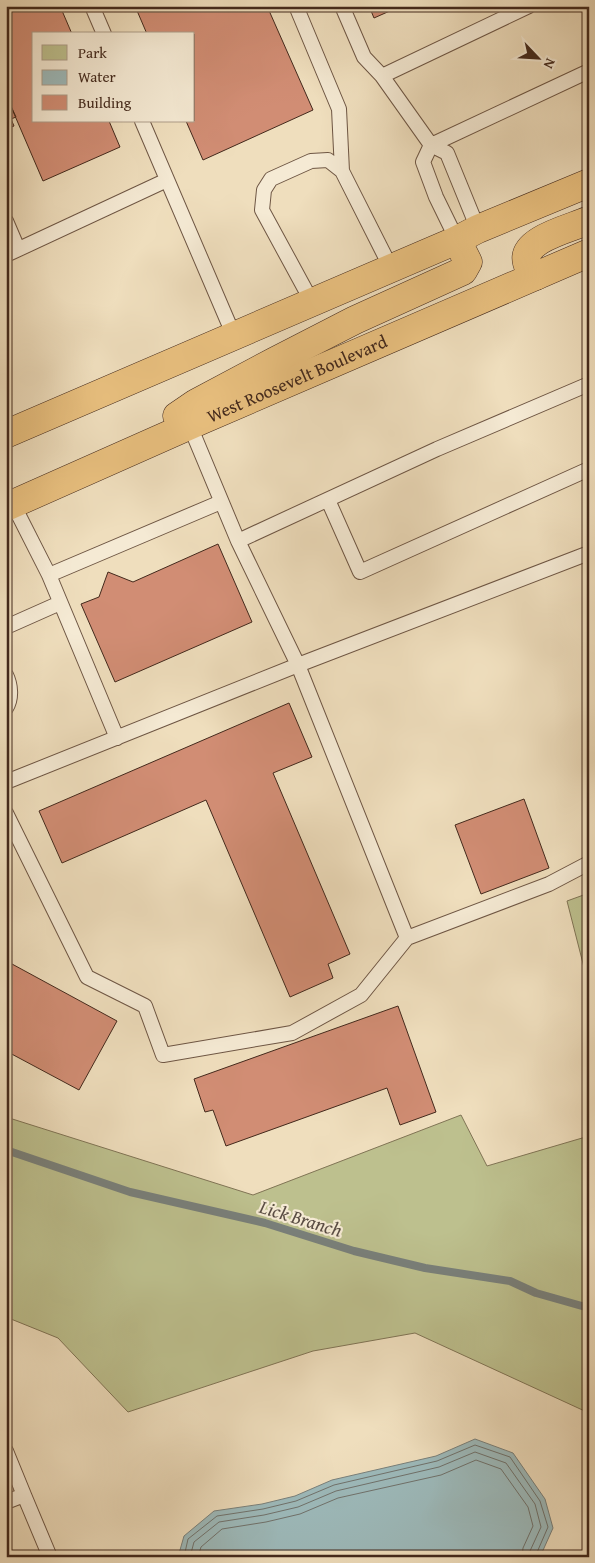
<svg xmlns="http://www.w3.org/2000/svg" width="595" height="1563" viewBox="0 0 595 1563" font-family="'Gentium Book Plus',serif">
	<style>
		.green { fill: #bdc08e; stroke: #807455 }
		.water { fill: #9dbabb; stroke: #79807b }
		.lines { fill: none; stroke-linecap: round; stroke-linejoin: round }
		.shore { stroke: #70726c; stroke-width: 1 }
		.stream { stroke: #79807b; stroke-width: 8 }
		.building { fill: #d18d74; stroke: #43291c }
		.lane-casing { stroke: #6e5644; stroke-width: 16 }
		.highway-casing { stroke: #43291c; stroke-width: 29 }
		.lane { stroke: #f5ead4; stroke-width: 14 }
		.highway { stroke: #e8bf7e; stroke-width: 28 }
		.labels { text-anchor: middle; stroke-width: 4.5; stroke-linejoin: round; paint-order: stroke }
		.street-label { font-size: 18px; fill: #43291c; stroke: #f5ead4 }
		.water-label { font-size: 19px; font-style: italic; fill: #5a4d44; stroke: #f5ead4 }
	</style>
	<rect width="100%" height="100%" fill="#efdebd"/>
	<filter id="stains"><feTurbulence type="fractalNoise" baseFrequency=".004" numOctaves="4"/><feColorMatrix values="0 0 0 0 .2 0 0 0 0 .09 0 0 0 0 .02 0 0 0 .5 -.17"/></filter>
	<radialGradient id="worn" r=".72"><stop offset=".6" stop-color="#630" stop-opacity="0"/><stop offset="1" stop-color="#630" stop-opacity=".3"/></radialGradient>
	<path class="green" d="M589,893V987L567,901Z
		M461,1115L487,1166L589,1136V1413L415,1333L313,1351L128,1412L58,1338L6,1317V1117L253,1195Z"/>
	<path class="water" d="M475,1439L513,1453L545,1499L553,1528L540,1557H178L184,1536L214,1511L262,1504L295,1496L332,1480L436,1456Z"/>
	<g class="lines">
		<path class="shore" d="M184,1557L188,1539L217,1516L263,1509L296,1501L334,1485L437,1461L475,1445L510,1457L540,1501L548,1527L535,1557
			M190,1557L194,1542L219,1522L264,1515L298,1507L336,1491L439,1467L475,1452L506,1463L535,1504L541,1527L530,1551L529,1557
			M198,1557L201,1547L222,1529L266,1522L300,1514L338,1498L441,1475L476,1460L501,1469L528,1507L533,1526L523,1548L522,1557"/>
		<path class="stream" d="M6,1150L130,1192L265,1223L354,1251L425,1268L510,1281L536,1293L589,1308"/>
	</g>
	<path class="building" d="M6,6H60L72,34H34V121H109L120,147L43,181L6,95Z
		M135,6H267L313,110L203,160L186,121H194V34H147Z
		M369,6H401L374,18Z
		M6,95L16,117L11,119L14,126L6,129Z
		M218,544L252,622L115,682L81,604L99,597L108,572L133,582Z
		M289,703L312,757L273,773L350,954L328,964L333,978L290,997L206,800L62,863L39,811Z
		M524,799L549,868L481,894L455,825Z
		M12,964L117,1021L79,1090L6,1051V975Z
		M398,1006L436,1112L400,1125L387,1088L226,1146L213,1110L205,1112L194,1079Z"/>
	<g class="lines">
		<defs>
			<path id="lane" d="M92,6L104,34
				M296,6L339,109L342,171
				M342,6L364,57L382,76L431,145L589,71
				M382,76L529,6
				M142,121L234,336
				M6,221L18,249
				M457,240L436,197L423,162L431,145L447,153L478,229
				M6,255L167,180
				M312,302L262,210L264,190L271,179L311,161L328,160L342,171L391,268
				M190,426L238,541L437,449L589,384
				M328,500L360,572L589,469
				M13,504L49,575L117,738
				M238,541L298,665L407,938
				M49,575L221,502
				M6,627L60,603
				M6,675C11,685 12,699 6,708
				M6,782L298,665L589,553
				M6,813L87,977L145,1006L163,1055L292,1033L361,995L407,938L549,884L589,863
				M6,1451L24,1495L6,1502
				M24,1495L50,1557"/>
			<g id="highway">
				<path d="M536,276C533,272 528,267 527,263C520,239 573,228 589,220"/>
				<path d="M177,416L196,403L275,361L355,320L463,271L468,262L457,240"/>
				<path d="M6,434L457,240L478,229L589,183"/>
				<path id="s1" d="M6,507L202,420L589,253"/>
			</g>
		</defs>
		<use href="#lane" class="lane-casing"/>
		<use href="#highway" class="highway-casing"/>
		<use href="#lane" class="lane"/>
		<use href="#highway" class="highway"/>
	</g>
	<g class="labels">
		<g class="street-label">
			<text dy="6" stroke="none"><textPath href="#s1" startOffset="318">West Roosevelt Boulevard</textPath></text>
		</g>
		<g class="water-label">
			<text transform="translate(301 1218) rotate(17)" y="7">Lick Branch</text>
		</g>
	</g>
	<rect width="595" height="1563" fill="none" stroke="#efdebd" stroke-width="25"/>
	<rect x="8" y="8" width="580" height="1548" fill="none" stroke="#43291c" stroke-width="2.5"/>
	<rect x="12" y="12" width="570" height="1538" fill="none" stroke="#43291c"/>
	<rect x="32" y="32" width="162" height="90" fill="#f5ead4" stroke="#ae9d8a"/>
	<rect x="42" y="45" width="25" height="15" fill="#bdc08e" stroke="#ae9d8a"/>
	<text x="78" y="58" font-size="15" fill="#43291c">Park</text>
	<rect x="42" y="70" width="25" height="15" fill="#9dbabb" stroke="#ae9d8a"/>
	<text x="78" y="82" font-size="15" fill="#43291c">Water</text>
	<rect x="42" y="95" width="25" height="15" fill="#d18d74" stroke="#ae9d8a"/>
	<text x="78" y="108" font-size="15" fill="#43291c">Building</text>
	<g transform="translate(538 58) rotate(115)" stroke="#f5ead4" stroke-width="4" paint-order="stroke">
	<path d="M0-4L9 19L0 12L-9 19Z" fill="#43291c"/>
	<text y="-8" font-size="14" font-weight="bold" text-anchor="middle" fill="#43291c">N</text>
	</g>
	<rect width="100%" height="100%" filter="url(#stains)"/>
	<rect width="100%" height="100%" fill="url(#worn)"/>
</svg>
